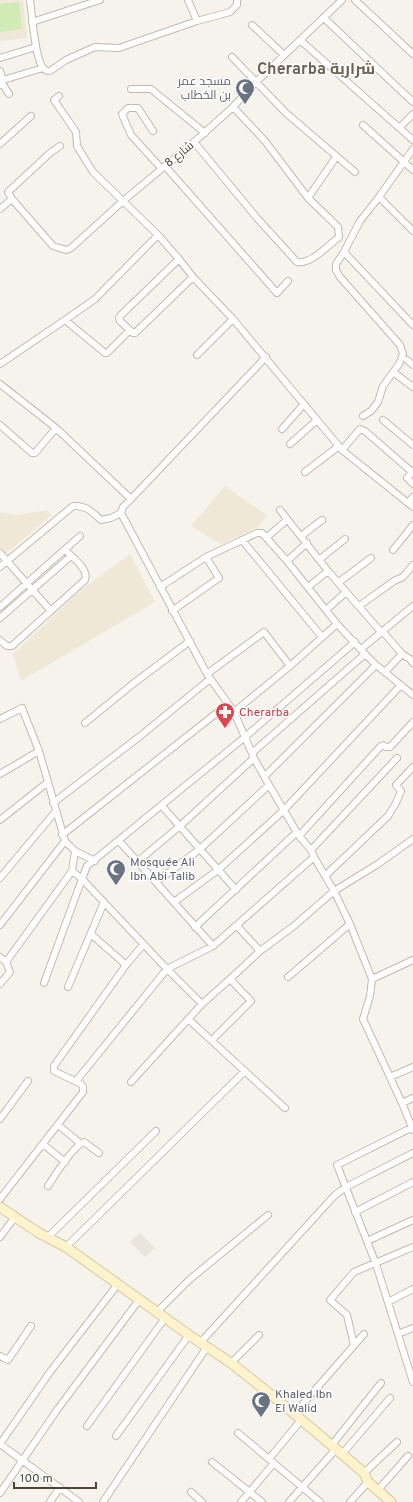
<svg xmlns="http://www.w3.org/2000/svg" width="413" height="1502" viewBox="0 0 413 1502" font-family="Overpass,Cairo,sans-serif">
	<style>
		.residential { fill: #eae5da }
		.education { fill: #efe8d6 }
		.green { fill: #d2eab5 }
		.lines { fill: none; stroke-linecap: round; stroke-linejoin: round }
		.street-casing { stroke: #c2bbae; stroke-width: 8 }
		.secondary-casing { stroke: #d6c79b; stroke-width: 11 }
		.street { stroke: #fff; stroke-width: 6 }
		.secondary { stroke: #fff3cd; stroke-width: 9 }
		.labels { text-anchor: middle; stroke-width: 3; stroke-linejoin: round; paint-order: stroke }
		.worship-label { font-size: 12px; fill: #5b616d; stroke: #fff; text-anchor: start }
		.street-label { font-size: 12px; fill: #4b4439; stroke: #fff }
		.health-label { font-size: 12px; fill: #be3a42; stroke: #fff; text-anchor: start }
		.district-label { font-size: 16px; font-weight: bold; fill: #6e6250; stroke: #fff }
	</style>
	<rect width="100%" height="100%" fill="#f6f3ec"/>
	<path class="residential" d="M140,1233L155,1248L145,1257L130,1242Z"/>
	<path class="education" d="M0,0H23L27,38L0,41Z
		M225,486L267,515L258,528L221,544L191,526Z
		M47,510L52,515L4,555L0,551V512L17,515Z
		M130,554L155,602L21,681L13,654L81,590Z"/>
	<path class="green" d="M19,2L22,29L0,32V4Z"/>
	<g class="lines">
		<defs>
			<path id="street" d="M30,0C32,14 35,61 44,69C46,71 47,71 50,71L66,60L95,47L119,48L197,21L230,12L237,5V0
				M188,0L197,21
				M355,0L413,54
				M324,18L413,102
				M32,22L100,0
				M252,25L284,55
				M300,40L413,140
				M232,57L286,113L355,172
				M0,58L36,47
				M0,71L3,80L0,85
				M3,80L43,68
				M2,83L9,94
				M131,89H151L205,133
				M59,96L54,100L76,132L77,146L93,172L158,235L179,259L193,277L233,319L342,450L413,507
				M363,125L413,170
				M399,128L413,114
				M153,131L138,108H128L122,114L131,135L161,168
				M194,142L257,218L297,262C310,265 329,245 339,237L338,227L308,198L265,141L233,107
				M0,144L31,116
				M60,146L50,153L8,192L12,199L53,246L66,250L71,248L123,201L194,142L233,107L256,82L342,0
				M165,166L277,293L288,281
				M379,197L413,231
				M308,198L336,157
				M0,209L12,199
				M344,252L413,325
				M179,259L121,315L119,318L120,321L133,333H135L193,277
				M65,320L105,353H107L130,330
				M197,355L233,319
				M266,357L131,499L123,507L121,513L207,674L234,712L254,758L269,785L299,836L311,850L314,857L334,891L350,924L372,979L370,996L363,1019L402,1103L413,1130
				M407,360L413,365
				M0,364L65,320L95,299L158,235
				M397,375L413,387
				M0,384L56,428L131,499
				M363,416L371,411L378,402L383,386L399,364L403,354L400,345L340,277L336,270V264L344,252L360,221L379,197L413,149
				M383,420L413,445
				M0,425L32,453H35L56,428
				M282,429L304,404
				M290,444L317,420
				M342,450L360,429L365,431L412,472
				M413,471L407,478L413,484
				M305,472L339,446
				M408,503L413,497
				M280,510L328,571L381,632L385,634L402,654L410,659L413,663
				M301,536L322,520
				M267,537L287,520
				M242,540L322,637
				M393,550L413,525
				M0,553L50,610
				M320,559L345,539
				M287,561L307,543
				M0,567L73,506C86,505 92,512 101,520L111,518L121,513
				M339,582L371,558
				M160,587L206,557L257,533H262L287,561L337,624L365,654L376,665L413,695
				M308,587L328,571
				M359,606L394,581L403,577L413,565
				M0,607L80,536
				M326,610L346,592
				M172,611L219,578L206,557
				M0,618L71,556
				M0,640L7,646H12L85,580C89,569 72,557 65,550
				M361,649L413,606
				M385,672L402,654
				M207,674L264,632L290,666
				M234,712L290,666L337,624
				M0,719L22,708L39,751L65,841
				M85,723L134,683L190,641
				M252,753L365,654
				M0,774L39,751
				M265,776L376,665
				M53,803L139,737L210,679
				M162,806L236,890
				M0,820L48,782
				M62,835L228,704
				M299,836L380,747L383,745L386,747H390L413,722
				M119,841L213,946
				M311,850L397,758
				M137,862L180,826L254,758
				M326,875L388,816L396,803L401,791L396,785L413,767
				M0,878L56,811
				M156,882L200,849L269,785
				M174,902L218,870L284,810L401,685
				M0,925L65,841L75,851L95,861
				M237,926L260,951
				M195,927L297,832
				M91,934L126,965
				M0,957L6,962L10,972L0,984
				M6,962L72,871L75,851
				M288,977L350,924
				M230,979L260,951L295,925L334,891L378,864L413,839
				M372,979L413,960
				M44,983L82,879L72,871
				M68,987L104,902
				M202,1004L167,969L82,879L87,866L245,737L355,642
				M188,1019L285,1108
				M390,1077L413,1067
				M76,1081L167,969L213,946L314,857
				M131,1082L202,1004L230,979L251,1001L212,1040
				M402,1103L413,1098
				M0,1119L28,1081
				M58,1125L80,1143
				M413,1127L337,1165L376,1264L413,1382
				M43,1144L65,1162
				M48,1186C55,1175 73,1146 84,1142L99,1153
				M0,1199L83,1092V1087L81,1084L54,1071V1066L126,965L143,945
				M355,1212L413,1182
				M0,1237L15,1217
				M48,1237L156,1131
				M367,1241L413,1220
				M66,1247L245,1071
				M388,1302L413,1289
				M157,1312L189,1280L268,1215
				M398,1334L413,1328
				M200,1343L335,1195L346,1187L413,1153
				M354,1345L347,1315L330,1300L354,1272L413,1247
				M0,1356L8,1360L31,1326
				M231,1363L259,1335
				M294,1414L364,1334
				M87,1426L165,1318
				M238,1433L320,1502
				M116,1436L189,1335
				M0,1444L50,1372L118,1284
				M0,1444L79,1502
				M331,1446L381,1383
				M342,1454L390,1398
				M269,1459L301,1420
				M212,1462L262,1502
				M364,1473L397,1442
				M378,1490L408,1456
				M191,1492L202,1502
				M0,1493L57,1410L139,1300
				M50,1502L60,1487
				M103,1502L207,1347
				M241,1502L274,1463
				M289,1502L336,1449
				M350,1502L368,1482"/>
			<path id="secondary" d="M0,1207L39,1233L66,1247L189,1335L231,1363L279,1401L342,1454L364,1473L368,1482L391,1502"/>
		</defs>
		<use href="#street" class="street-casing"/>
		<use href="#secondary" class="secondary-casing"/>
		<use href="#street" class="street"/>
		<use href="#secondary" class="secondary"/>
	</g>
	<defs>
		<symbol id="mosque-pin" viewBox="-11 -11 22 30"><path d="M0 17L-7.5 6A9.5 9.5 0 1 1 7.5 6Z" fill="#6b7280" stroke="#fff"/><path d="M3.5-4.9A6 6 0 1 0 3.5 4.9A5 5 0 1 1 3.5-4.9Z" fill="#fff"/></symbol>
		<symbol id="pharmacy-pin" viewBox="-11 -11 22 30"><path d="M0 17L-7.5 6A9.5 9.5 0 1 1 7.5 6Z" fill="#e0444e" stroke="#fff"/><path d="M-2-6h4v4h4v4h-4v4h-4v-4h-4v-4h4Z" fill="#fff"/></symbol>
	</defs>
	<g fill-rule="evenodd">
		<use href="#mosque-pin" x="234" y="77" width="22" height="30"/>
		<use href="#pharmacy-pin" x="214" y="701" width="22" height="30"/>
		<use href="#mosque-pin" x="105" y="858" width="22" height="30"/>
		<use href="#mosque-pin" x="250" y="1390" width="22" height="30"/>
	</g>
	<g class="labels">
		<g class="worship-label">
			<text x="231" y="85" text-anchor="end">مسجد عمر<tspan x="231" dy="14">بن الخطاب</tspan></text>
			<text x="130" y="866">Mosquée Ali<tspan x="130" dy="14">Ibn Abi Talib</tspan></text>
			<text x="275" y="1398">Khaled Ibn<tspan x="275" dy="14">El Walid</tspan></text>
		</g>
		<g class="street-label">
			<text transform="translate(179 154) rotate(-39)" y="4">شارع 8</text>
		</g>
		<g class="health-label">
			<text x="239" y="716">Cherarba</text>
		</g>
		<g class="district-label">
			<text x="316" y="74">Cherarba شراربة</text>
		</g>
	</g>
	<path d="M14 1482v6h82v-6" fill="none" stroke="#4b4439" stroke-width="2"/>
	<text x="20" y="1482" font-size="12" fill="#4b4439" stroke="#ffffff" stroke-width="3" paint-order="stroke">100 m</text>
</svg>
